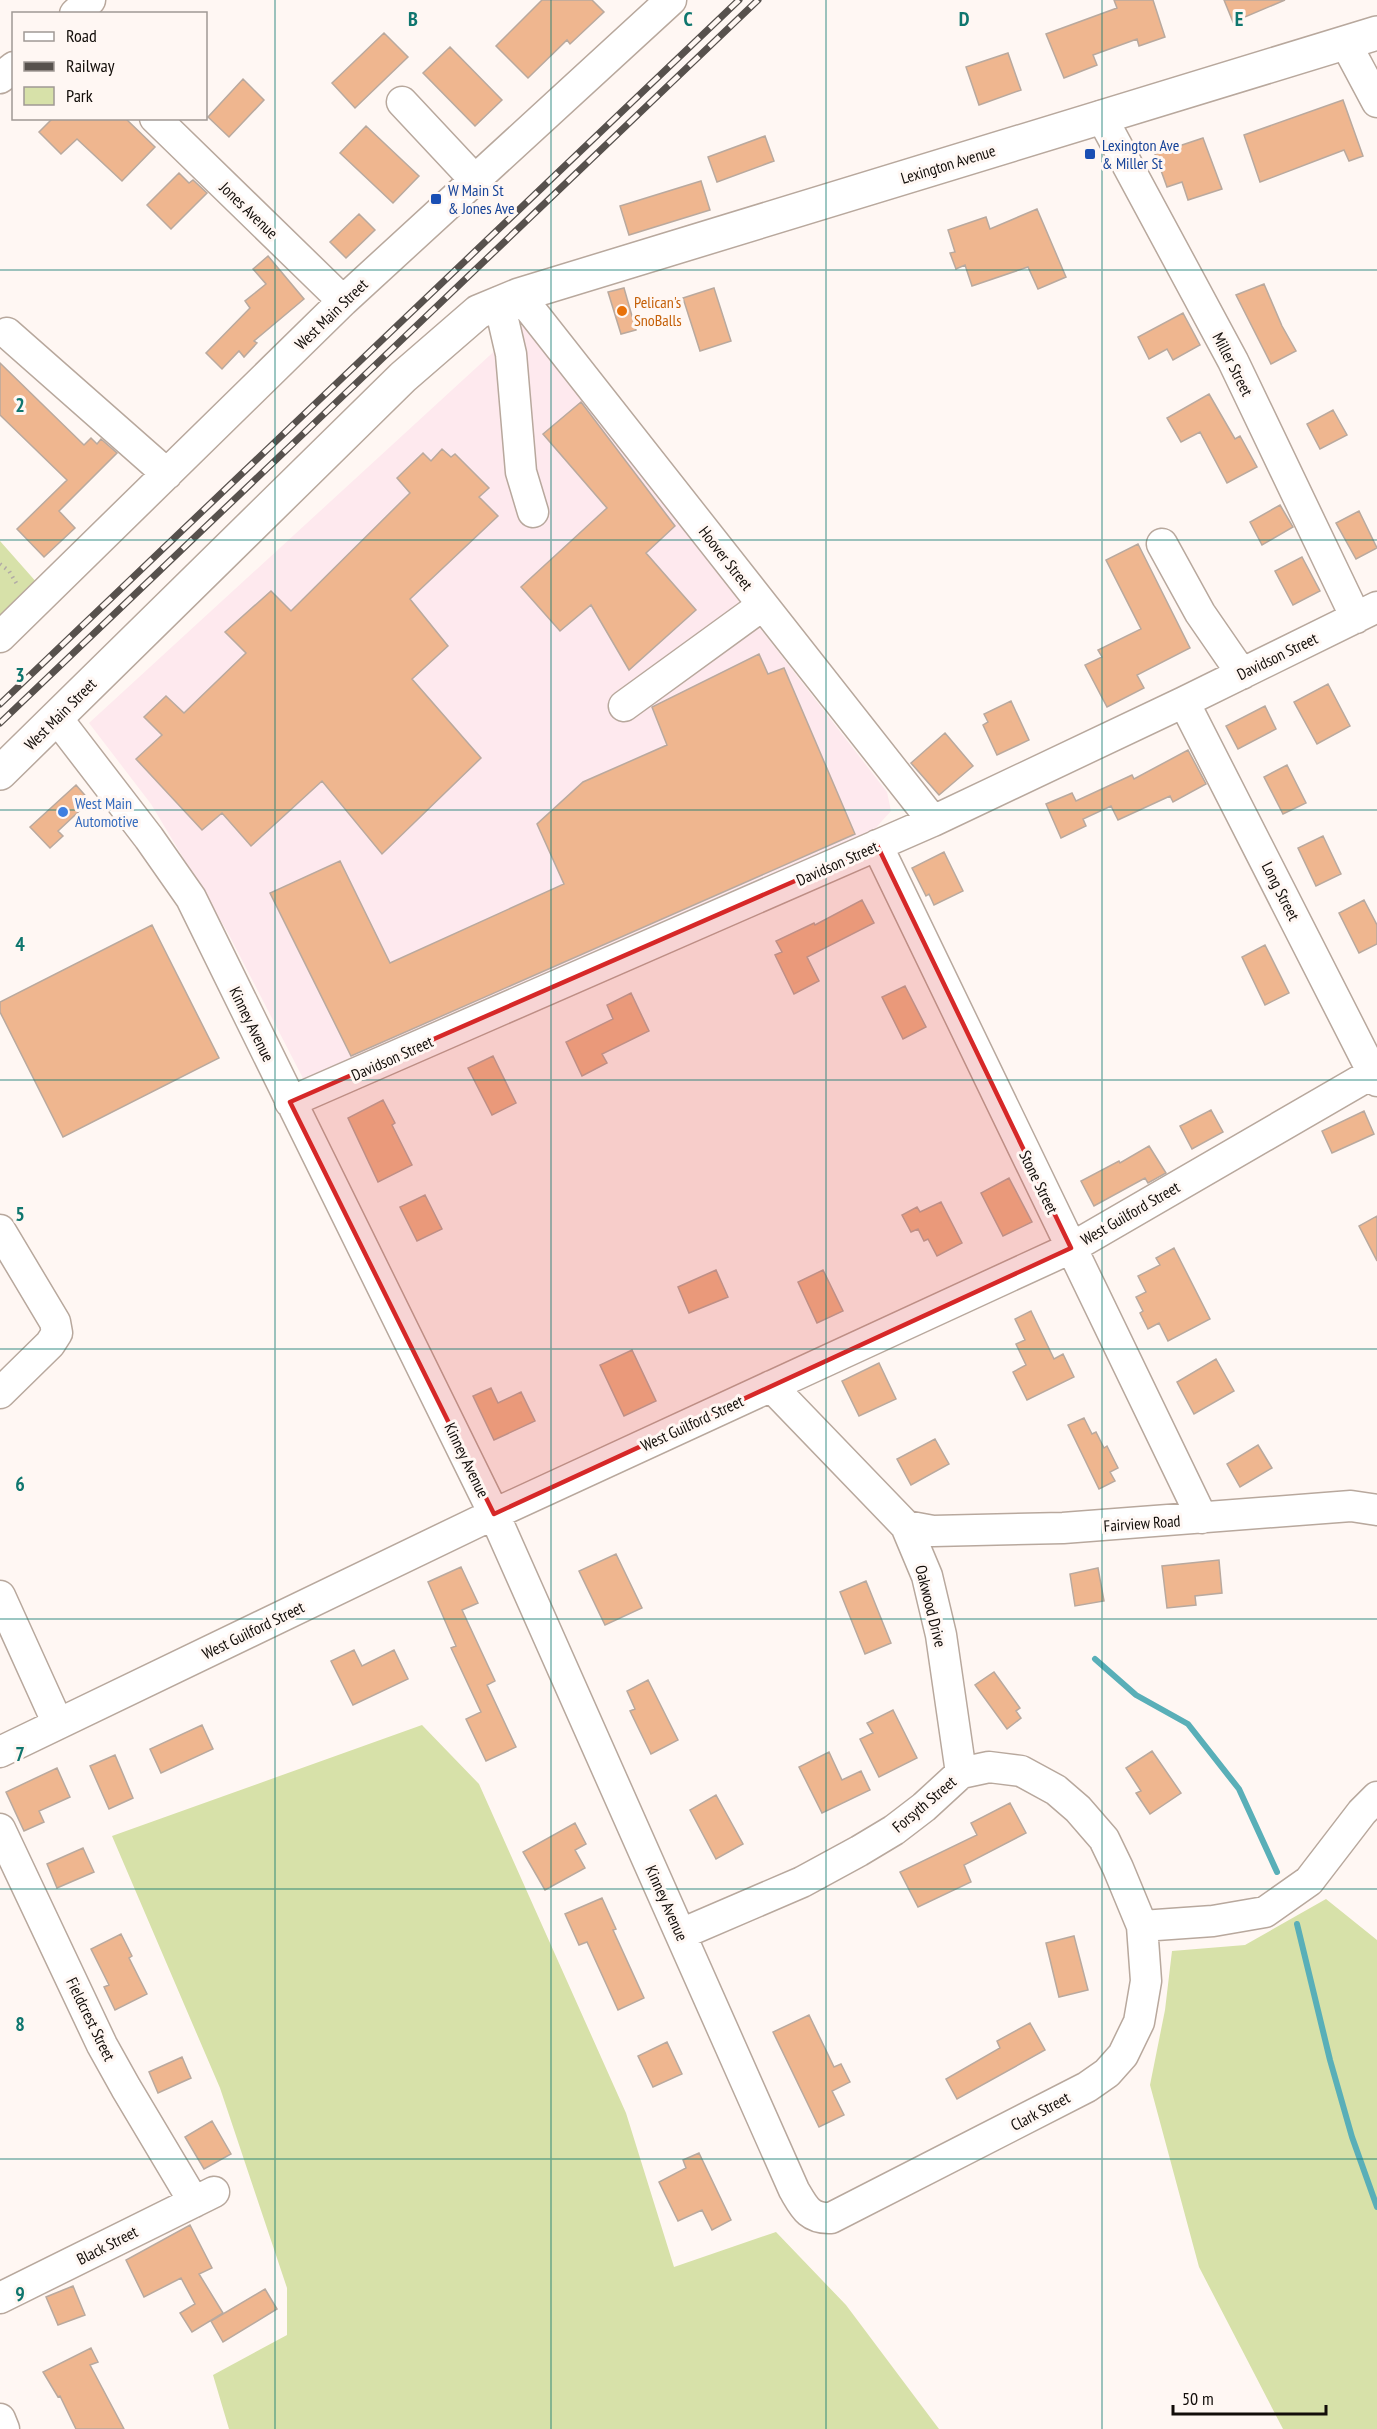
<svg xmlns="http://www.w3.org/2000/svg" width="1377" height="2429" viewBox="0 0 1377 2429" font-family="'PT Sans Narrow',sans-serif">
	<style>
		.industrial { fill: #fee9ee }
		.green { fill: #d7e1a9 }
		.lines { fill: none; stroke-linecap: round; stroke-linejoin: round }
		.stream { stroke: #59afb8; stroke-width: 6 }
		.building { fill: #efb68f; stroke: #b9a99e; stroke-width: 1.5 }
		.minor-casing { stroke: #b8a89d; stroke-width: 33 }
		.major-casing { stroke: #b8a89d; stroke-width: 36 }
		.path { stroke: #b1aaa6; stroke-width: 4; stroke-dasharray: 1.5 4.5; stroke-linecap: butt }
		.minor { stroke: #fff; stroke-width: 30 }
		.major { stroke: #fff; stroke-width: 33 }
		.rail-casing { stroke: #57514d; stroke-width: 7 }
		.rail { stroke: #fff7f3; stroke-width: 4.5; stroke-dasharray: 14; stroke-linecap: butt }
		.marked { fill: #d62828; fill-opacity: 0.2; stroke: #d62828; stroke-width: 4.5; stroke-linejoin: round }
		.grid { fill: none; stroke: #0f766e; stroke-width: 1.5; stroke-opacity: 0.55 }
		.transit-dot { fill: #1a4fb4; stroke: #fff7f3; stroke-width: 2 }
		.food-dot { fill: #e8710a; stroke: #fff7f3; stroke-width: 2 }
		.shop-dot { fill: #3f7fe0; stroke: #fff7f3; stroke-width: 2 }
		.labels { text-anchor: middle; stroke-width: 6; stroke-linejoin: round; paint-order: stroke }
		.transit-label { font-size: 16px; fill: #164399; stroke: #fff7f3; text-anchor: start }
		.street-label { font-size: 16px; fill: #120d09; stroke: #fff7f3 }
		.food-label { font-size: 16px; fill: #c56008; stroke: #fff7f3; text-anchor: start }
		.shop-label { font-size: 16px; fill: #366cbe; stroke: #fff7f3; text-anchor: start }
		.grid-label { font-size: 20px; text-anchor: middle; font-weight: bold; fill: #0f766e; stroke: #fff7f3; stroke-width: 6; stroke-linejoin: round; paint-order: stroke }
	</style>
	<rect width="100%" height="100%" fill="#fff7f3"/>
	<path class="industrial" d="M524,324L887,792L891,811L872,832L307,1086L228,933L151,804L89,723Z"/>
	<path class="green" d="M0,541L38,584L0,626Z
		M422,1725L479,1784L626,2113L674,2267L776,2232L846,2305L939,2429H229L213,2375L287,2335V2288L220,2088L112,1836Z
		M1326,1899L1377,1940V2429H1283L1199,2267L1150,2085L1165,2010L1172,1951L1245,1945Z"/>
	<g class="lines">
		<path class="stream" d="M1095,1659L1136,1695L1188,1724L1239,1789L1277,1872
			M1297,1924L1330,2060L1352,2137L1377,2207"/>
	</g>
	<path class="building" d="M542,0H592L604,12L570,44L567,40L528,78L496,46Z
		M1114,0H1153L1165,37L1139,46L1137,39L1093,55L1097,65L1064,78L1046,34L1117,8Z
		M1224,0H1285L1233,22Z
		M384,33L408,57L355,108L332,83Z
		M450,47L502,100L475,126L423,73Z
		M1008,53L1021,90L979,105L966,67Z
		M243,79L264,100L229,137L208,117Z
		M1343,100L1363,156L1349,161L1344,150L1260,182L1244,135Z
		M53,118H125L155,147L122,181L77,139L61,154L39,132Z
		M366,126L419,176L393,203L340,153Z
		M765,136L774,161L717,182L708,157Z
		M1203,138L1222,189L1188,200L1182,182L1167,187L1155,154Z
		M179,173L189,183L193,180L207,193L171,229L147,205Z
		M701,181L710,210L629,235L620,206Z
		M1037,209L1066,277L1038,289L1028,267L972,286L965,265L956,269L950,253L955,252L948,230L986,217L990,229Z
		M359,214L375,230L346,258L330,242Z
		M268,256L304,299L254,341L257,343L244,357L239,351L222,369L206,353L250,308L245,301L266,284L253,269Z
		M1264,284L1282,326L1296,351L1271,364L1236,295Z
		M624,288L636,330L621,334L608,292Z
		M714,288L731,341L700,351L683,298Z
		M1183,313L1200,345L1173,360L1167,349L1149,359L1138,337Z
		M0,363L84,445L91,438L97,444L101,439L117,453L59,511L75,528L44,557L17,529L67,480L0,415Z
		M1209,394L1235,439L1240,436L1257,467L1227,483L1200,432L1181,442L1167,418Z
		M581,402L675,526L646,553L696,610L629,670L591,605L560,631L521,587L607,508L543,434Z
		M1333,410L1347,435L1320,449L1307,424Z
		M442,449L451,457L455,454L489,488L479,497L498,516L410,599L448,646L412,679L481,758L382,854L322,781L251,846L222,813L202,830L136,759L162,735L144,717L166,696L184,713L246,653L225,632L271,591L291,611L410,493L397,478L423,453L431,461Z
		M1280,505L1293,527L1262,545L1250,522Z
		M1359,511L1377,548L1356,559L1336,523Z
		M1138,544L1190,648L1137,675L1144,688L1107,707L1085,665L1102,657L1098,650L1141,629L1106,560Z
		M1302,557L1320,591L1293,605L1275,571Z
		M759,654L768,674L784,668L855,834L351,1056L270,893L340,861L390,963L564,884L537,824L583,782L667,745L652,707Z
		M1328,684L1350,726L1317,744L1294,702Z
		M1011,701L1029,740L997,755L983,725L988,722L984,714Z
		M1265,706L1276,729L1238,749L1226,726Z
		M945,733L973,766L939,795L911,763Z
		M1188,750L1206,784L1173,802L1170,796L1118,820L1111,806L1083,819L1086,826L1061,838L1046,804L1072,793L1076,801L1132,775L1134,779Z
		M1287,765L1306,803L1283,814L1264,777Z
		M76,785L90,801L58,831L63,836L50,848L30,827Z
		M1323,836L1341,874L1316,886L1298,848Z
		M944,852L963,891L934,905L929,894L926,896L912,868Z
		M862,900L874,923L807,957L819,981L794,994L775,955L782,952L776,941L814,923L815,925Z
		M1364,900L1377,925V944L1359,953L1339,913Z
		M152,925L219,1058L63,1137L0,1012V1002Z
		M1265,945L1289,993L1265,1005L1242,957Z
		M905,986L926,1027L903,1039L882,997Z
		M631,993L649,1031L602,1054L607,1063L582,1076L566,1042L613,1019L607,1005Z
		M493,1056L516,1103L492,1115L468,1068Z
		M383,1100L395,1123L392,1125L412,1165L378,1182L348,1118Z
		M1211,1110L1223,1132L1192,1149L1180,1126Z
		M1364,1111L1374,1134L1332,1153L1322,1131Z
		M1149,1146L1166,1173L1148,1183L1145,1178L1094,1206L1081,1181L1119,1161L1120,1163Z
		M1009,1178L1032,1222L1003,1236L981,1193Z
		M425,1195L442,1229L417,1241L400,1207Z
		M941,1202L962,1243L937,1256L928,1239L924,1241L918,1229L911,1232L902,1215L917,1207L920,1212Z
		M1377,1216V1261L1359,1226Z
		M1174,1248L1210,1319L1168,1341L1159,1323L1148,1329L1140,1313L1143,1311L1136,1297L1146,1292L1138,1276L1160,1265L1156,1258Z
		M716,1270L728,1297L689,1313L678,1287Z
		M823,1270L843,1311L817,1323L798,1282Z
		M1031,1311L1054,1359L1063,1354L1074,1377L1027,1400L1013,1372L1026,1365L1016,1344L1025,1340L1015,1319Z
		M632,1350L656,1401L624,1416L600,1365Z
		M1216,1359L1234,1391L1194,1414L1177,1382Z
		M879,1363L896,1399L859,1416L842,1381Z
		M491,1388L498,1403L521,1392L535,1421L494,1440L473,1396Z
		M1084,1418L1092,1434L1096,1432L1104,1448L1107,1446L1118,1468L1110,1472L1115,1481L1099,1489L1068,1425Z
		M935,1439L949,1464L911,1485L897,1459Z
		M1258,1445L1272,1468L1240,1487L1227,1464Z
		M616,1554L642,1608L605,1625L579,1571Z
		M1219,1560L1222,1593L1195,1596L1196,1605L1167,1608L1162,1566Z
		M461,1567L478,1603L462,1610L495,1681L487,1685L516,1747L486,1761L466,1719L481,1712L451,1648L456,1646L428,1582Z
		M1098,1568L1104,1601L1075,1606L1070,1574Z
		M866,1581L891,1643L865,1654L840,1592Z
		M354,1650L362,1666L394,1650L408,1679L353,1705L331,1661Z
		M994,1672L1020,1708L1016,1711L1021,1718L1007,1729L975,1685Z
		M648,1680L678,1740L651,1754L630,1711L635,1709L627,1691Z
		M893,1710L917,1758L879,1777L860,1739L873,1733L867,1723Z
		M202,1725L213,1749L161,1773L150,1749Z
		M1152,1751L1181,1793L1150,1814L1136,1793L1141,1791L1126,1768Z
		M829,1752L842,1780L861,1771L870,1790L822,1813L799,1767Z
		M115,1755L133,1798L109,1809L90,1766Z
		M57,1768L70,1797L39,1811L44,1822L24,1831L6,1792Z
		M716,1795L743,1844L716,1859L690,1810Z
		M1010,1803L1026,1833L964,1865L971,1882L918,1907L900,1872L977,1835L971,1823Z
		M575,1823L586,1844L575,1850L585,1868L545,1890L523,1852Z
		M83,1848L94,1872L57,1888L47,1864Z
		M602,1898L616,1929L613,1930L644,1998L618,2010L587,1942L579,1945L565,1914Z
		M121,1934L132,1956L129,1958L147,1994L115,2010L104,1987L109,1985L91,1949Z
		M1074,1936L1088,1990L1059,1997L1046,1943Z
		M809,2015L834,2067L841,2064L850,2082L832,2091L844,2115L819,2127L773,2032Z
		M1030,2023L1045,2050L957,2099L946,2079L1000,2048L997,2041Z
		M667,2042L682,2074L653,2087L638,2056Z
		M182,2057L191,2078L158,2093L149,2072Z
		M212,2121L231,2154L204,2169L185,2137Z
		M699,2153L731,2220L712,2230L702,2210L678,2221L659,2182L686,2168L683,2160Z
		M190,2225L212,2268L199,2274L223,2313L192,2332L180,2313L195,2304L181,2278L144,2297L126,2260Z
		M73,2286L85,2315L58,2325L46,2297Z
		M265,2289L277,2309L223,2342L211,2321Z
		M91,2348L98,2362L90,2365L124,2429H76L60,2396L58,2397L43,2372Z"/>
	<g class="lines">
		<defs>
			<path id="minor" d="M75,14L90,0
				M1345,42L1377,102
				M0,78L14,67
				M402,102L475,180
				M1101,116L1233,361L1356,618
				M155,118L343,301
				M519,295L933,821
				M499,302L511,354L521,472L533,512
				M7,333L167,474
				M1162,544L1200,613L1242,674
				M0,637L343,301L671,0
				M1184,702L1377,1081
				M624,706L763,605
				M56,717L149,838L191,898L494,1514L794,2190C804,2207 809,2219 831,2218L1087,2087L1107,2073L1123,2055L1139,2022L1146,1981L1142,1926L1118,1868L1104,1839L1078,1809L1056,1790L1021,1771L989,1767L961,1773L924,1807L894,1830L859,1851L802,1882L681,1934
				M877,845L1202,1518
				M290,1102L933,821L1184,702L1377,607
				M0,1230L55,1322L57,1333L50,1344L0,1393
				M771,1386L906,1526L927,1576L941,1635L961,1773
				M906,1526L933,1531L1063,1528L1351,1506L1377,1510
				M0,1596L58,1724
				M0,1752L494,1514L1071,1248L1373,1073
				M0,1829L102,2045L126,2088L194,2202
				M1142,1926L1213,1921L1265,1912L1309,1881L1362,1812L1377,1797
				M0,2298L214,2192
				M0,2419L4,2429"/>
			<path id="major" d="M0,773L403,377L478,312L519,295L1377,33"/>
		</defs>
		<use href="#minor" class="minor-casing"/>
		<use href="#major" class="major-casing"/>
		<path class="path" d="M0,564L9,571L18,586"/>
		<use href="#minor" class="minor"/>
		<use href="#major" class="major"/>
		<defs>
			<path id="rail" d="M0,704L739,0
				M0,723L758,0"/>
		</defs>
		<use href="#rail" class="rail-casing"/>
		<use href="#rail" class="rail"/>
	</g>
	<path class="marked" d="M877,845L1071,1248L494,1514L290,1102Z"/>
	<path class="grid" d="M275,0V2429M551,0V2429M826,0V2429M1102,0V2429M0,270H1377M0,540H1377M0,810H1377M0,1080H1377M0,1349H1377M0,1619H1377M0,1889H1377M0,2159H1377"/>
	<g class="transit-dot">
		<rect x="1084" y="148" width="12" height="12" rx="3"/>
		<rect x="430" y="193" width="12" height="12" rx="3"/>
	</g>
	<circle class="food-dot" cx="622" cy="311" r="6"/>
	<circle class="shop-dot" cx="63" cy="812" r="6"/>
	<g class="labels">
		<g class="transit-label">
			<text x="1102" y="151">Lexington Ave<tspan x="1102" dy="18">&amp; Miller St</tspan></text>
			<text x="448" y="196">W Main St<tspan x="448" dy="18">&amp; Jones Ave</tspan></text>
		</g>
		<g class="street-label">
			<text transform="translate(948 164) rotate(-17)" y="6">Lexington Avenue</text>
			<text transform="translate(249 210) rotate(44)" y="6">Jones Avenue</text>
			<text transform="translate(331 314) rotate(-44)" y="6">West Main Street</text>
			<text transform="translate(1233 364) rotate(63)" y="6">Miller Street</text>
			<text transform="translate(726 558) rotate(52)" y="6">Hoover Street</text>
			<text transform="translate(1277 656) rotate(-26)" y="6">Davidson Street</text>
			<text transform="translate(60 714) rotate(-45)" y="6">West Main Street</text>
			<text transform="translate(837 863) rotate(-24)" y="6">Davidson Street</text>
			<text transform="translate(1281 891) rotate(63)" y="6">Long Street</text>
			<text transform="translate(252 1024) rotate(64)" y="6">Kinney Avenue</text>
			<text transform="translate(392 1058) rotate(-24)" y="6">Davidson Street</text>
			<text transform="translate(1039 1182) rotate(64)" y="6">Stone Street</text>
			<text transform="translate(1130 1213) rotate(-30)" y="6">West Guilford Street</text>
			<text transform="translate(692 1423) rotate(-25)" y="6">West Guilford Street</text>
			<text transform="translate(467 1460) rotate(64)" y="6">Kinney Avenue</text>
			<text transform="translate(1142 1523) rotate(-4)" y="6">Fairview Road</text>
			<text transform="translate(931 1606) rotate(76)" y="6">Oakwood Drive</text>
			<text transform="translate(253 1630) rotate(-26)" y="6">West Guilford Street</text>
			<text transform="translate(924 1804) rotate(-40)" y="6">Forsyth Street</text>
			<text transform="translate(667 1903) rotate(66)" y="6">Kinney Avenue</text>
			<text transform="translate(91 2019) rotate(64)" y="6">Fieldcrest Street</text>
			<text transform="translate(1040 2111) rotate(-28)" y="6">Clark Street</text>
			<text transform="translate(107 2245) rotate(-27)" y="6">Black Street</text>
		</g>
		<g class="food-label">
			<text x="634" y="308">Pelican's<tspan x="634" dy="18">SnoBalls</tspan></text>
		</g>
		<g class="shop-label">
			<text x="75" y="809">West Main<tspan x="75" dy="18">Automotive</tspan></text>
		</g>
	</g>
	<g class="grid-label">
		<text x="413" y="26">B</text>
		<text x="688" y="26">C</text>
		<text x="964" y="26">D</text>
		<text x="1239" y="26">E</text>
		<text x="20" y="412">2</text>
		<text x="20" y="682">3</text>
		<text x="20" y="951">4</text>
		<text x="20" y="1221">5</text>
		<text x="20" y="1491">6</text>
		<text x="20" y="1761">7</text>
		<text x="20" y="2031">8</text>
		<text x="20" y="2301">9</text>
	</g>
	<rect x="12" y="12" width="195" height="108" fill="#fff7f3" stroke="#a09995" stroke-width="1.5"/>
	<rect x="24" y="32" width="30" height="9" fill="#ffffff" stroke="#a09995" stroke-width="1.5"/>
	<text x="66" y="42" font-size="18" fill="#120d09">Road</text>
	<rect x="24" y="62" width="30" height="9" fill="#57514d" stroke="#a09995" stroke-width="1.5"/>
	<text x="66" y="72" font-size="18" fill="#120d09">Railway</text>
	<rect x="24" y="87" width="30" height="18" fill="#d7e1a9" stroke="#a09995" stroke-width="1.5"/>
	<text x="66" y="102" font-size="18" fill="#120d09">Park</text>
	<path d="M1173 2405v9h153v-9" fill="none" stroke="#120d09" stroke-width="3"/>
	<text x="1182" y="2405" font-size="18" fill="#120d09" stroke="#fff7f3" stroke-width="4.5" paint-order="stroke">50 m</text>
</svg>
